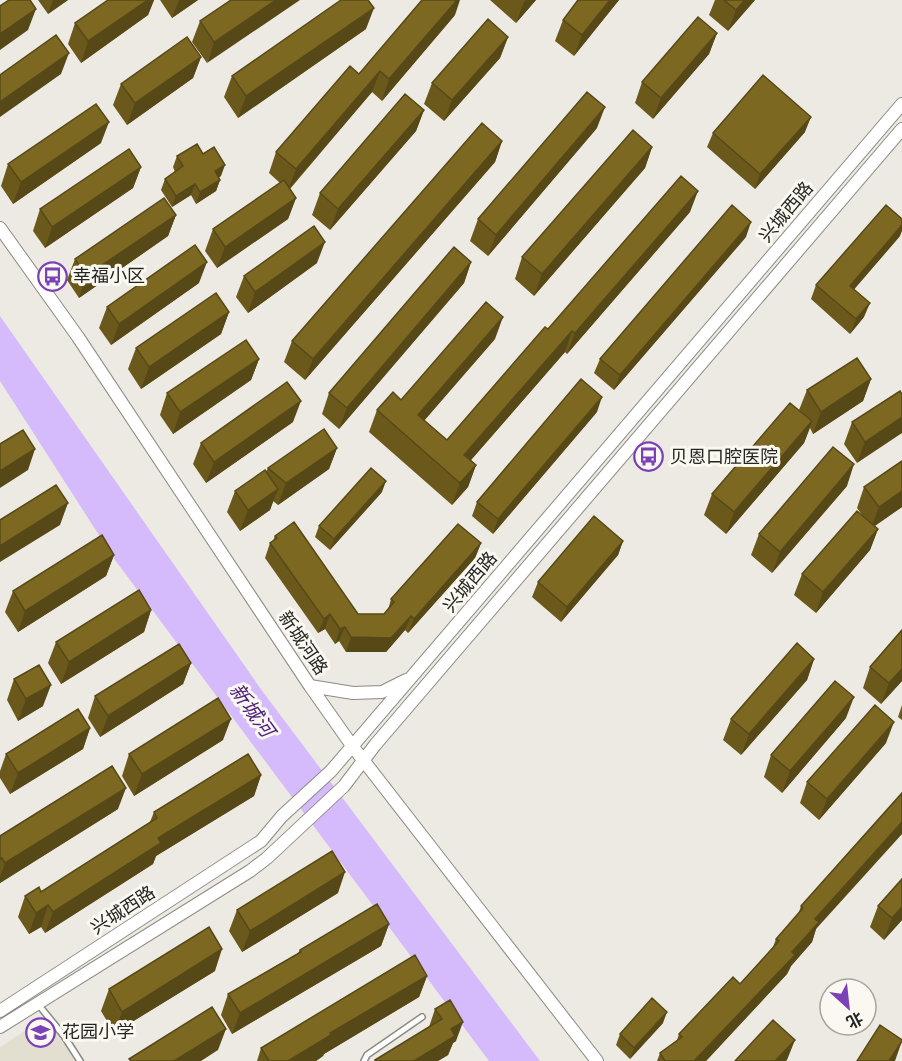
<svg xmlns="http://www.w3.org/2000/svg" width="902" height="1061" viewBox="0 0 902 1061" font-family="'Titillium Web','Noto Sans SC',sans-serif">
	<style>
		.built { fill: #e2ded0 }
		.water { fill: #d5bbfc }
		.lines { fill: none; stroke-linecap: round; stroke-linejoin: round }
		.service-casing { stroke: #8c8a83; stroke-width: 8 }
		.tertiary-casing { stroke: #8c8a83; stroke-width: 14 }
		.service { stroke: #fff; stroke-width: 5 }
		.tertiary { stroke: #fff; stroke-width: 12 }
		.wall { fill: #6b591c }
		.shaded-wall { fill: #574917 }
		.building { fill: #7c6821; stroke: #574917; stroke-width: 1.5 }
		.labels { text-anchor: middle; stroke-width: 6; stroke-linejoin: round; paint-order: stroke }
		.street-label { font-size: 18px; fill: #242421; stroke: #faf8f0 }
		.poi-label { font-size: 18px; fill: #242421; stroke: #faf8f0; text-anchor: start }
		.water-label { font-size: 20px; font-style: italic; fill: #4f217c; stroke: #faf8f0 }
	</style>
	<rect width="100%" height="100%" fill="#edeae3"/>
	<path class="built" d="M48,1016L77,1061H0V1047Z"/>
	<path class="water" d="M0,316L263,692L540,1061H489L115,560L0,381Z"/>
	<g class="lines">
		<defs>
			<path id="service" d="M37,1003L64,1036L80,1061
				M364,1061L367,1055L422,1017"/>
			<path id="tertiary" d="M0,228L78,337L310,686L353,747L597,1061
				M310,686L353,693L382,692L406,680
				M0,1011L261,841L282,816L331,771L902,104
				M0,1027L250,871L267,858L344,786L375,745L902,129"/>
		</defs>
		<use href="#service" class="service-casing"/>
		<use href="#tertiary" class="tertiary-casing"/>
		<use href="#service" class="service"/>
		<use href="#tertiary" class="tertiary"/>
	</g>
	<path class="wall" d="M38,0H68L48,14Z
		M108,0H154L148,15L81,63L68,44L75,23Z
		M160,0H198L172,18Z
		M231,0L207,63L192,42L200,21Z
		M490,0H536L516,23Z
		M578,0H619L574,56L555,41L563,20Z
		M715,0H755L728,31L709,15Z
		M455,15L382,101L372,92L290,189L296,198L288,219L217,268L205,251L213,229L280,183L269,173L276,152L359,74Z
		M366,29L238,118L224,97L232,76Z
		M717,33L709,54L653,119L635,103L642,82Z
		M508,37L500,58L444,121L424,104L432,83Z
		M201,57L193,78L127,125L113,105L121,84Z
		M424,110L416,131L330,230L312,215L320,193Z
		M597,128L488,256L470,241L478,219Z
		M805,132L755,189L707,147L713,133Z
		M502,141L495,162L305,380L284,362L292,341Z
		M101,143L13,204L1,186L8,164Z
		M652,147L645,168L534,296L515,279L522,257Z
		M203,154L221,176L219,177L220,180L216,191L196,204L191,195L172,207L161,190L165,179L175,172L173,167L177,156Z
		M141,167L133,188L45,248L33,231L40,209Z
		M690,212L567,354L565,352L471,460L476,465L468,487L452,505L369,432L377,410L401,400L495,339L424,420L447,440L548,329Z
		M176,215L168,236L79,298L67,280L75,259Z
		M900,236L854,289L864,317L850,334L811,299L816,285Z
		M746,237L614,390L594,373L600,359Z
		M471,262L464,283L339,429L322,414L329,393Z
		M317,263L248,313L236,297L244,276Z
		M199,283L111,345L99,328L107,307Z
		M229,312L221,334L141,389L128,369L136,348Z
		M259,359L251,380L173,434L160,415L167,393Z
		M871,379L863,401L813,434L810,428L804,443L726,534L704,515L712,494L799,410L807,390Z
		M900,391L857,463L844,444L852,422Z
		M597,412L493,534L472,516L477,502Z
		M293,422L206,483L193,464L201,443Z
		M337,448L329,469L278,505L273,501L270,510L240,531L227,512L235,491L266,472L268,468Z
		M902,461V507L875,526L878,529L870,550L816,613L794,595L802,574L862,515L857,508L864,487Z
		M847,486L772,573L751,555L759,534Z
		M382,492L330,550L315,537L319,526Z
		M275,536L358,614H384L388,610L391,599L481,543L475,558L408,633L405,630L386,652H346L339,641L335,644L325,629L318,633L265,558L270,543L273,541Z
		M623,541L618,555L561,622L532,597L538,582Z
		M114,555L106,576L18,632L5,612L13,591Z
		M151,610L144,632L61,684L48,663L56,642Z
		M902,630V681L881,704L863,688L870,667Z
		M814,659L807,680L741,755L723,740L731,719Z
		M191,663L183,684L100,737L88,718L95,696Z
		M14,679L43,706L18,721L7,700Z
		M902,705V720L898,717Z
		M846,718L782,793L764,777L771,755Z
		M90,728L83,749L10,794L0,778V771L6,754Z
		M223,740L134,796L122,776L129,754Z
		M886,743L819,820L800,803L807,782Z
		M261,775L254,796L156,856L153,864L45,933L41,927L29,934L18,917L25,896L41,892L150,822L154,812Z
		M902,793L816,929L812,942L791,966L787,974L706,1061H657L660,1053L677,1040L679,1034L740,984L773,947L776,939L798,915L801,906Z
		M118,809L0,883V836Z
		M338,893L242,952L229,931L237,910Z
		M878,906L902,920L884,940L870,927Z
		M389,924L381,946L232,1034L221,1015L228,994L298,953L300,950Z
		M215,971L114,1033L101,1011L109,989Z
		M427,976L419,997L324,1054L323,1056L316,1061H257L261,1048Z
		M435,1009L456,1041L453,1043L448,1055L438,1061H374L375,1060L429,1027Z
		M663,1023L630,1059L616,1045L620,1034Z"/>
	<path class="shaded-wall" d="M53,0H68L48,14Z
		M148,0H154L148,15L81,63L88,41Z
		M179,0H198L172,18Z
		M276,0H300L207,63L214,42Z
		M457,0H460L455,15L382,101L389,79Z
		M526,0H536L516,23L524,2Z
		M610,0H619L574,56L582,35Z
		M745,0H755L728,31L736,10Z
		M374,8L366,29L238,118L246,96Z
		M36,9L28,30L0,50V34Z
		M717,33L709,54L653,119L661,98Z
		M508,37L500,58L444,121L452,100Z
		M69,53L61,74L0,117V102Z
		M201,57L193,78L127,125L135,103Z
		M380,71L372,92L288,190L296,169Z
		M605,107L597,128L488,256L496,235Z
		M424,110L416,131L330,230L338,209Z
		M811,117L805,132L755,189L760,174Z
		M109,122L101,143L13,204L21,182Z
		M502,141L495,162L305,380L313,359Z
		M652,147L645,168L534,296L542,274Z
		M225,165L221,176L211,182L215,171Z
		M141,167L133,188L45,248L52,227Z
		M220,180L216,191L196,204L200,192Z
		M195,184L191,195L172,207L176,196Z
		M698,191L690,212L567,354L575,333Z
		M296,198L288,219L217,268L225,247Z
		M176,215L168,236L79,298L86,276Z
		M751,222L746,237L614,390L620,375Z
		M902,225V231L900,236L845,300L850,286Z
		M325,242L317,263L248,313L255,292Z
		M207,262L199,283L111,345L119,324Z
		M471,262L464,283L339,429L347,408Z
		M870,303L864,317L850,334L856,319Z
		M229,312L221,334L141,389L149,367Z
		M503,317L495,339L411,436L418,415Z
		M572,331L565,352L457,476L464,455Z
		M259,359L251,380L173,434L180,412Z
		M871,379L863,401L813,434L821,412Z
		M602,397L597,412L493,534L498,519Z
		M301,401L293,422L206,483L214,462Z
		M902,417V433L857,463L865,442Z
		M812,421L804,443L726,534L734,512Z
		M337,448L329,469L278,505L286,483Z
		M35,449L28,470L0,488V471Z
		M854,464L847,486L772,573L780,552Z
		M476,465L468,487L452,505L460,483Z
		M386,481L382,492L330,550L334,539Z
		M278,489L270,510L240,531L248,510Z
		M902,491V507L871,528L879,507Z
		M68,503L60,525L0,562V546Z
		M878,529L870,550L816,613L823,592Z
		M623,541L618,555L561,622L567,607Z
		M481,543L475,558L408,633L414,619Z
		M114,555L106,576L18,632L25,611Z
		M151,610L144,632L61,684L69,662Z
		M330,614L325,629L318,633L324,619Z
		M411,616L405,630L386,652H346L351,637Z
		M345,627L339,641L335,644L340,629Z
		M814,659L807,680L741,755L749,734Z
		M191,663L183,684L100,737L108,716Z
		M902,669V681L881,704L889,683Z
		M51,685L43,706L18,721L26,699Z
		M854,697L846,718L782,793L790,771Z
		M231,719L223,740L134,796L142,774Z
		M894,722L886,743L819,820L827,799Z
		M90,728L83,749L10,794L18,773Z
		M261,775L254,796L156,856L153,864L45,933L53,912L158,838Z
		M126,788L118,809L0,883V877L5,863Z
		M902,822V834L816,929L812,942L791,966L787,974L706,1061H695L792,952L815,919Z
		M345,872L338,893L242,952L250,931Z
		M48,905L41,927L29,934L36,913Z
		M902,907V920L884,940L892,918Z
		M389,924L381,946L232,1034L240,1013Z
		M222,949L215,971L114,1033L122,1012Z
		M427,976L419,997L324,1054L323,1056L316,1061H288L330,1033Z
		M667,1012L663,1023L630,1059L634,1048Z
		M463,1022L456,1041L453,1043L448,1055L438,1061H414L451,1029Z
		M226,1029L218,1050L201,1061H174Z
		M795,1040L787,1060L786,1061H775Z
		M902,1041L895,1061H889Z"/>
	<path class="building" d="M9,0H30L36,9L0,34V6Z
		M108,0H148L88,41L75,23Z
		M231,0H276L214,42L200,21Z
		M341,0H368L374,8L246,96L232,76Z
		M422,0H457L389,79L380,71L296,169L276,152L350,66L359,74Z
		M578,0H610L582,35L563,20Z
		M724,0H745L736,10Z
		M698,17L717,33L661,98L642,82Z
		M488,19L508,37L452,100L432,83Z
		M56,35L69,53L0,102V75Z
		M187,37L201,57L135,103L121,84Z
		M763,75L811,117L760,174L713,133Z
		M587,92L605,107L496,235L478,219Z
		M405,94L424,110L338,209L320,193Z
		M96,104L109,122L21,182L8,164Z
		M482,123L502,141L313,359L292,341Z
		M633,130L652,147L542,274L522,257Z
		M197,144L203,154L214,147L225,165L215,171L220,180L200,192L195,184L176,196L165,179L183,166L177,156Z
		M129,149L141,167L52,227L40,209Z
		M681,176L698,191L575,333L572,331L464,455L476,465L460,483L377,410L393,392L401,400L486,302L503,317L418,415L447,440L545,327L548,329Z
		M284,180L296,198L225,247L213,229Z
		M164,198L176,215L86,276L75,259Z
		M732,205L751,222L620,375L600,359Z
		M886,205L902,219V225L850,286L870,303L856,319L816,285Z
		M314,226L325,242L255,292L244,276Z
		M195,245L207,262L119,324L107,307Z
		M454,247L471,262L347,408L329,393Z
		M216,293L229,312L149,367L136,348Z
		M246,340L259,359L180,412L167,393Z
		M857,358L871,379L821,412L807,390Z
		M581,379L602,397L498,519L477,502Z
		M287,382L301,401L214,462L201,443Z
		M900,391L902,394V417L865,442L852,422Z
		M790,403L812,421L734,512L712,494Z
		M324,429L337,448L286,483L268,468Z
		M23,430L35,449L0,471V444Z
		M833,447L854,464L780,552L759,534Z
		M902,461V491L879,507L864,487Z
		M371,468L386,481L334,539L319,526Z
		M265,470L278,489L248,510L235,491Z
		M56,485L68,503L0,546V520Z
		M857,511L878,529L823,592L802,574Z
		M594,516L623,541L567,607L538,582Z
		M294,522L358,614H384L394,602L391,599L458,524L481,543L414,619L411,616L391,638L351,637L345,627L340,629L330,614L324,619L270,543L277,538L275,536Z
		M102,535L114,555L25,611L13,591Z
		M139,590L151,610L69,662L56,642Z
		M902,630V669L889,683L870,667Z
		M797,643L814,659L749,734L731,719Z
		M179,644L191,663L108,716L95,696Z
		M39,665L51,685L26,699L14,679Z
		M835,681L854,697L790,771L771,755Z
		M218,698L231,719L142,774L129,754Z
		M875,705L894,722L827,799L807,782Z
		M78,709L90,728L18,773L6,754Z
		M248,754L261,775L158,838L161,843L53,912L48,905L36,913L25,896L39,887L41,892L157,818L154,812Z
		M112,766L126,788L5,863L2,858L0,859V836Z
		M902,793V822L815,919L819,922L792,952L795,955L695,1060L696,1061H665L660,1053L682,1037L679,1034L733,977L740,984L779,941L776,939L803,908L801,906Z
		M332,851L345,872L250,931L237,910Z
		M902,879V907L892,918L878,906Z
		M377,904L389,924L240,1013L228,994L301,952L300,950Z
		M209,927L222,949L122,1012L109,989Z
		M415,955L427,976L330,1033L331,1035L288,1061H269L261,1048Z
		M652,998L667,1012L634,1048L620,1034Z
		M450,1000L463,1022L451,1029L455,1036L414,1061H376L375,1060L442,1019L435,1009Z
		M212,1007L226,1029L174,1061H131L129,1059Z
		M773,1020L795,1040L775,1061H735Z
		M880,1025L902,1040V1041L889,1061H857Z"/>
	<defs>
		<symbol id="bus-ring" viewBox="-11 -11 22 22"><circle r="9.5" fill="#faf8f0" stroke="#7b41b7" stroke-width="1.5"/><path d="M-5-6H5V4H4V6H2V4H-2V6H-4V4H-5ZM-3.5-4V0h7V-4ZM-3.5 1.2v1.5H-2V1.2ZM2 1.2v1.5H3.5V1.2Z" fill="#7b41b7"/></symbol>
		<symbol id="school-ring" viewBox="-11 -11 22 22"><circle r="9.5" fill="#faf8f0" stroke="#7b41b7" stroke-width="1.5"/><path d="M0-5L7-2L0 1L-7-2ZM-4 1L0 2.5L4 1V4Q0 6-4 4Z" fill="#7b41b7"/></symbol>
	</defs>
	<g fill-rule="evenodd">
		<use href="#bus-ring" x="36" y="260" width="33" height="33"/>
		<use href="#bus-ring" x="632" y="440" width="33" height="33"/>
		<use href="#school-ring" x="24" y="1016" width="33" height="33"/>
	</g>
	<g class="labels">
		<g class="street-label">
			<text transform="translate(786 212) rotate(-50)" y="6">兴城西路</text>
			<text transform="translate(470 582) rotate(-50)" y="6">兴城西路</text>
			<text transform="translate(303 643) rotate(56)" y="6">新城河路</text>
			<text transform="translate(123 910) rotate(-33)" y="6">兴城西路</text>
		</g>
		<g class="poi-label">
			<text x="73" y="282">幸福小区</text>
			<text x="670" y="463">贝恩口腔医院</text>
			<text x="62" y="1038">花园小学</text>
		</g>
		<g class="water-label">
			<text transform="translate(252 710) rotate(54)" y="7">新城河</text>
		</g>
	</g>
	<g transform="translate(848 1007) rotate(153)"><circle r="28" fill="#faf8f0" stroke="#a4a39d" stroke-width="1.5"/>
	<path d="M0-4.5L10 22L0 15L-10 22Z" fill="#7b41b7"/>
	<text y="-9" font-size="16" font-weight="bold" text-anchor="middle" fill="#242421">北</text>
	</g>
</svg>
